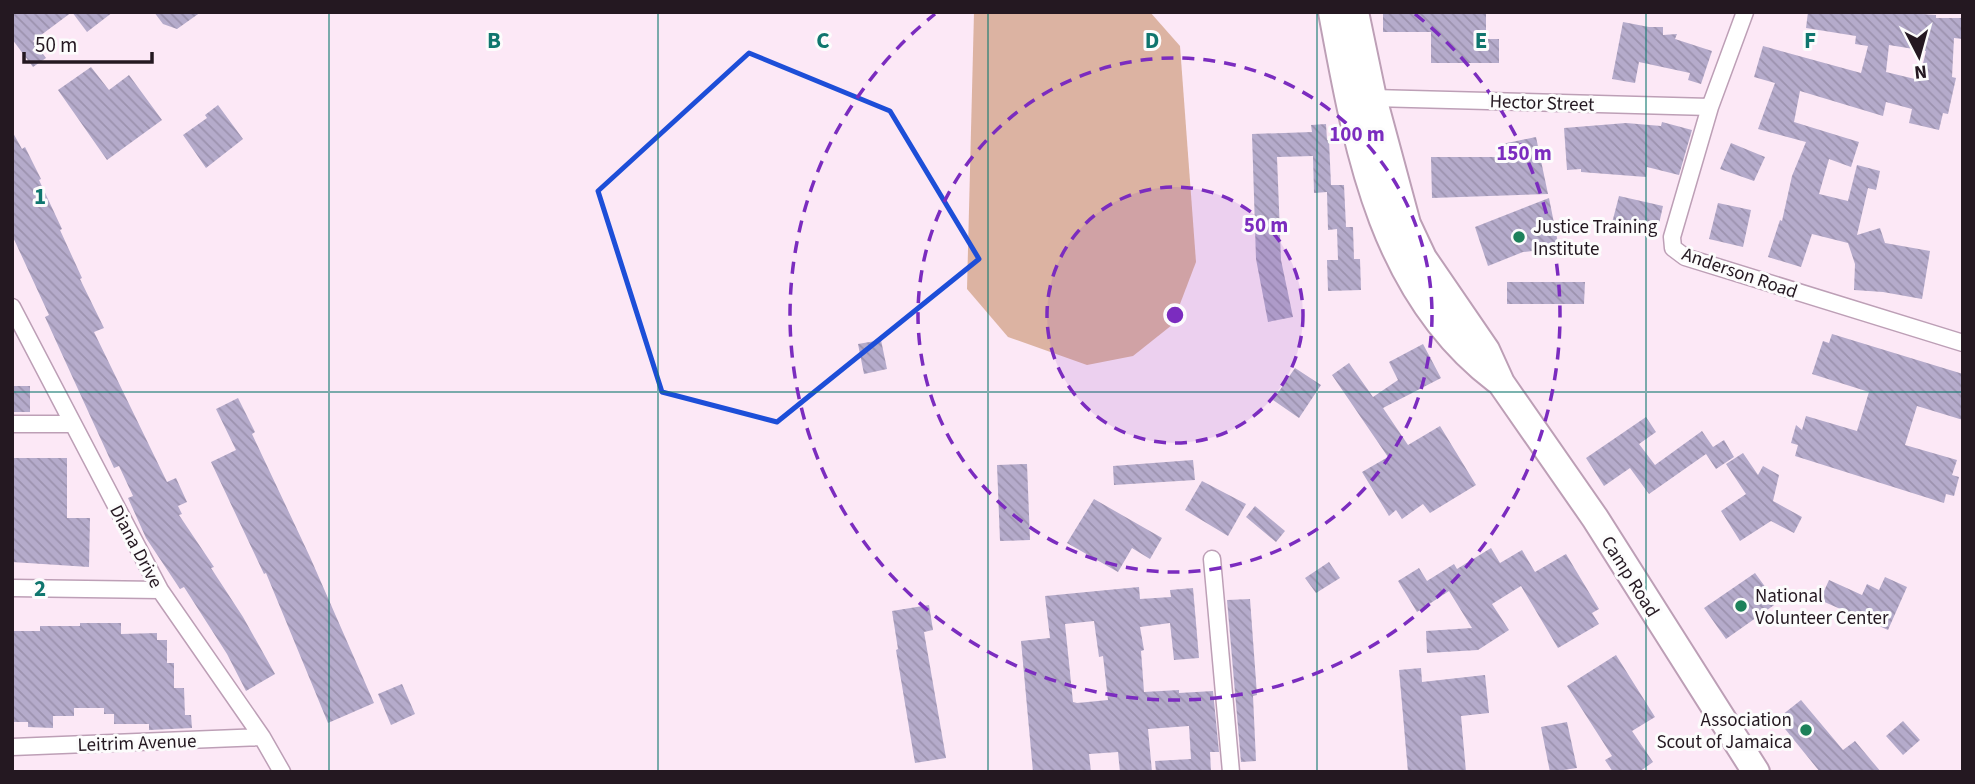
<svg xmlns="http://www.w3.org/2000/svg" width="1975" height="784" viewBox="0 0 1975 784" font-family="'Source Sans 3',sans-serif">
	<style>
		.grass { fill: #dcb3a2 }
		.building { fill: url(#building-back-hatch); fill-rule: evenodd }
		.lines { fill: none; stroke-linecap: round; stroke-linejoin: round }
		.street-casing { stroke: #bd9fb6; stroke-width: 19 }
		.primary-casing { stroke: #bd9fb6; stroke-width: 30 }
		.street { stroke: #fff; stroke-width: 16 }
		.primary { stroke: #fff; stroke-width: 26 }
		.marked { fill: none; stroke: #1d4ed8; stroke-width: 5; stroke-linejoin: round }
		.grid { fill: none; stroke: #0f766e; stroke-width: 2; stroke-opacity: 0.55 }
		.ring { fill: none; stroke: #7b2cbf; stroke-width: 3.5; stroke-dasharray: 12 9 }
		.poi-dot { fill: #1d815a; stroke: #fcfcfc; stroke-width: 2.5 }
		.labels { text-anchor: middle; stroke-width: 6; stroke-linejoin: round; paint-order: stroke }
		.street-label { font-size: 19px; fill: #241821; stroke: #fcfcfc }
		.poi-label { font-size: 19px; fill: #241821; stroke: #fcfcfc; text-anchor: start }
		.grid-label { font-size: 23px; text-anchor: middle; font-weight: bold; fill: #0f766e; stroke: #fcfcfc; stroke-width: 6; stroke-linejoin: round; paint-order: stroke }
		.centre { fill: #7b2cbf; stroke: #fcfcfc; stroke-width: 3.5 }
		.ring-label { font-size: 21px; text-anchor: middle; font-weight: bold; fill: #7b2cbf; stroke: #fcfcfc; stroke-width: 6; stroke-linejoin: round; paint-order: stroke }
	</style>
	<defs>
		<pattern id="building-back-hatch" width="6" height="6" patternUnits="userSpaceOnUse" patternTransform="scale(1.75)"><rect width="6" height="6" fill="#b5abcb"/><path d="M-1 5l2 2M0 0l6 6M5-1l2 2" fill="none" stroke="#9c92ae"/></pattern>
	</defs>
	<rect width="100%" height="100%" fill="#fce8f6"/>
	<path class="grass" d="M974,12H1150L1180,46L1196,262L1172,325L1133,356L1087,365L1008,337L967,289Z"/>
	<path class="building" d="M12,12H113L87,32L72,12L33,41L46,58L33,67L12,39Z
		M154,12H201L177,29L163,24Z
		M1383,12H1486V39H1499V63H1431V32H1383Z
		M1808,12H1893L1936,15V18H1963V39L1954,38L1952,77L1956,78L1948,114L1943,113L1939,130L1909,123L1912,109L1886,102L1883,116L1800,91L1794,122L1859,142L1851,167L1829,159L1819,194L1848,201L1857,165L1880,171L1876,190L1868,188L1857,235L1880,228L1885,243L1930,251L1922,299L1883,292L1854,290L1855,264L1848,243L1812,234L1801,267L1768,257L1780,220L1782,221L1792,176L1806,142L1758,129L1775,83L1754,77L1763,46L1861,73L1868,46L1855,44L1856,36L1806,28ZM1889,45L1926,51L1919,80L1886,72Z
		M1623,22L1649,27H1663V35L1677,34L1675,39L1712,51L1701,84L1688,80L1690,73L1639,62L1635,83L1612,79Z
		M91,67L109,90L129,75L162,120L107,160L58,90Z
		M218,105L243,139L206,168L183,135L207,118L205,115Z
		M1662,122L1692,130L1679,175L1647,167L1646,177L1581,172V169L1567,170L1564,128L1626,123L1661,126Z
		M1326,124L1327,140H1329L1331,185H1344L1346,227H1353L1354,259H1360L1361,290L1328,291L1327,260H1338L1337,229L1328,230L1327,192L1314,193L1313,156L1277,157L1281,260L1293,317L1268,322L1256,259L1252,134L1312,132L1311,125Z
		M12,131L22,149L25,147L41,179L39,180L62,229L60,230L82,278L80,279L104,328L94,332L167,482L176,478L187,502L178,506L182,514L179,515L214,567L211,568L243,617L275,674L246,691L227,654L184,587L180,589L146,538L128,498L133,496L119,466L114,468L45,317L49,315L12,235Z
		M1536,137L1548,194L1432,198L1431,157H1505L1502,144Z
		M1731,143L1765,157L1754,181L1720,169Z
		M1619,196L1663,206L1657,233L1612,223Z
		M1549,198L1559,248L1523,252L1488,266L1475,227Z
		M1718,203L1751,210L1743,247L1709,239Z
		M1507,282H1585L1584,304H1507Z
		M1832,334L1963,374V420L1917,406L1905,445L1957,460L1952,475L1959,477L1954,496L1946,494L1944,503L1795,456L1798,445L1791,443L1796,425L1802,430L1806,416L1857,431L1869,392L1812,374L1823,341L1829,343Z
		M881,340L887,369L864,374L858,344Z
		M1423,344L1441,378L1383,408L1408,445L1440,426L1476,485L1430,513L1423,504L1402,519L1396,510L1389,516L1362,472L1388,457L1332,375L1349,363L1373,397L1398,380L1389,362Z
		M1295,368L1321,385L1299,418L1273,400Z
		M12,386H30V412H12Z
		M238,398L255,432L252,434L310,557L374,703L328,723L266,573L264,574L211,462L236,450L216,409Z
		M1646,417L1656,432L1639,444L1655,465L1702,431L1713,447L1724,440L1734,457L1716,469L1706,454L1649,494L1630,468L1604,486L1586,458Z
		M1743,453L1758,475L1763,466L1779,475L1773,501L1802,517L1794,533L1771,521L1740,541L1721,511L1746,494L1726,464Z
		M12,458H67V518H90L89,567L12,562Z
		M1193,460L1195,480L1114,485L1113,466Z
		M1027,464L1030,540L1000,541L997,465Z
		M1202,481L1246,504L1228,536L1185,510Z
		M1094,499L1162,538L1150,559L1132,548L1118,572L1067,543Z
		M1255,506L1285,531L1276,542L1246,517Z
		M1491,548L1500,563L1522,550L1535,572L1566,554L1599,609L1592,613L1599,624L1558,648L1521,586L1492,604L1509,630L1478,650L1427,653L1426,631L1472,628L1449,591L1417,612L1398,581L1419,568L1427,581L1454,564L1457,569Z
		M1329,562L1340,578L1316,593L1305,578Z
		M1755,573L1777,603L1726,639L1704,608Z
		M1885,577L1907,587L1888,630L1820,600L1829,580L1862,595L1867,584L1879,590Z
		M1139,587L1140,599L1171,597L1170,590L1193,588L1199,658L1174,660L1170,623L1140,627L1144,650L1141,651L1144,692L1179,690V693L1213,691L1219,752H1210L1211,772H1156L1155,761L1191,759L1189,726L1148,729L1152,772H1120L1118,752L1089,754L1091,772H1033L1021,641L1050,638L1045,596ZM1094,621L1099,657L1103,656L1108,700L1077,703L1073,702L1065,624Z
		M1250,599L1257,695L1253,696L1256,761L1241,762L1227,600Z
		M929,605L933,630L924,632L946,758L915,763L896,650L898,649L892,611Z
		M80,623H121V634L157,633V640H167V663H174V688H184L185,715H191L192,728L149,730V724H114V714H104V708H74V716H53V728L28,727V722H12V631H40V626H80Z
		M1616,655L1655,717L1632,731L1653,762L1639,772H1613L1605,760L1612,756L1567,686Z
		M1421,668L1422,682L1485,675L1489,713L1461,716L1466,772H1408L1399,670Z
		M402,684L415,714L391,725L378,694Z
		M1801,700L1843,750L1855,741L1881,772H1820L1777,719Z
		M1903,721L1920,740L1903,755L1886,736Z
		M1567,722L1577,768L1550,772L1541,727Z"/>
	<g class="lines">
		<defs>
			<path id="street" d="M1745,12L1710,107L1672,237L1673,248L1685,257L1963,343
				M1373,98L1710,107
				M12,307L160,590L262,737L282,772
				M12,424H71
				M1212,559L1231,772
				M12,588L160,590
				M12,747L262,737"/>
			<path id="primary" d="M1332,12C1357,146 1381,292 1497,380
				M1355,12L1373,98L1407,224L1423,258L1486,350L1501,383L1595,518L1756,772"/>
		</defs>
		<use href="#street" class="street-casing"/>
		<use href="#primary" class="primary-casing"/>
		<use href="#street" class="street"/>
		<use href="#primary" class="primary"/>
	</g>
	<path class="marked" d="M749,53L890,111L979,259L777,422L662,392L598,191Z"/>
	<path class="grid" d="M329,12V772M658,12V772M988,12V772M1317,12V772M1646,12V772M12,392H1963"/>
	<circle cx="1175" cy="315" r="128" fill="#7b2cbf" fill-opacity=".12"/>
	<g class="ring">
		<circle cx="1175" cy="315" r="128"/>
		<circle cx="1175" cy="315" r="257"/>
		<path d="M1415 14A385 385 0 1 1 935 14"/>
	</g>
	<g class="poi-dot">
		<circle cx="1519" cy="237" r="7"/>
		<circle cx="1741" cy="606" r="7"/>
		<circle cx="1806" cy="730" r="7"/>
	</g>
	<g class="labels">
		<g class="street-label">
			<text transform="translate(1542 102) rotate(2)" y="7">Hector Street</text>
			<text transform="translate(1740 272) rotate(19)" y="7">Anderson Road</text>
			<text transform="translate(137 546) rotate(62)" y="7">Diana Drive</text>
			<text transform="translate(1631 576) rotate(58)" y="7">Camp Road</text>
			<text transform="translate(137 742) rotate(-2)" y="7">Leitrim Avenue</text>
		</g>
		<g class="poi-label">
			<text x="1533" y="233">Justice Training<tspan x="1533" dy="22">Institute</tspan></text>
			<text x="1755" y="602">National<tspan x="1755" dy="22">Volunteer Center</tspan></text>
			<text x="1792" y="726" text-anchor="end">Association<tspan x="1792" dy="22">Scout of Jamaica</tspan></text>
		</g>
	</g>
	<g class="grid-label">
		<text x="494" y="48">B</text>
		<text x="823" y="48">C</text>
		<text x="1152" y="48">D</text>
		<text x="1481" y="48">E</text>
		<text x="1810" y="48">F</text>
		<text x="40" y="204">1</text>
		<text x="40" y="596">2</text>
	</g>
	<circle cx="1175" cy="315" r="10" class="centre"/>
	<g class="ring-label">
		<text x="1357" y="141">100 m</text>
		<text x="1524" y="160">150 m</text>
		<text x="1266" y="232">50 m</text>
	</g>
	<rect width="1975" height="784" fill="none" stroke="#241821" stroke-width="28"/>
	<g transform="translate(1919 56) rotate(174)" stroke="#fcfcfc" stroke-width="5" paint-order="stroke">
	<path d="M0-5L12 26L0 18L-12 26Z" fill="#241821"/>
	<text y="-10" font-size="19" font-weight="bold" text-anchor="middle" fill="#241821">N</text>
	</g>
	<path d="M24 52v10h128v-10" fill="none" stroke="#241821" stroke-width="3.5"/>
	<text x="35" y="52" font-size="21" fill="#241821" stroke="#fcfcfc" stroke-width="5" paint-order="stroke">50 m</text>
</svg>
